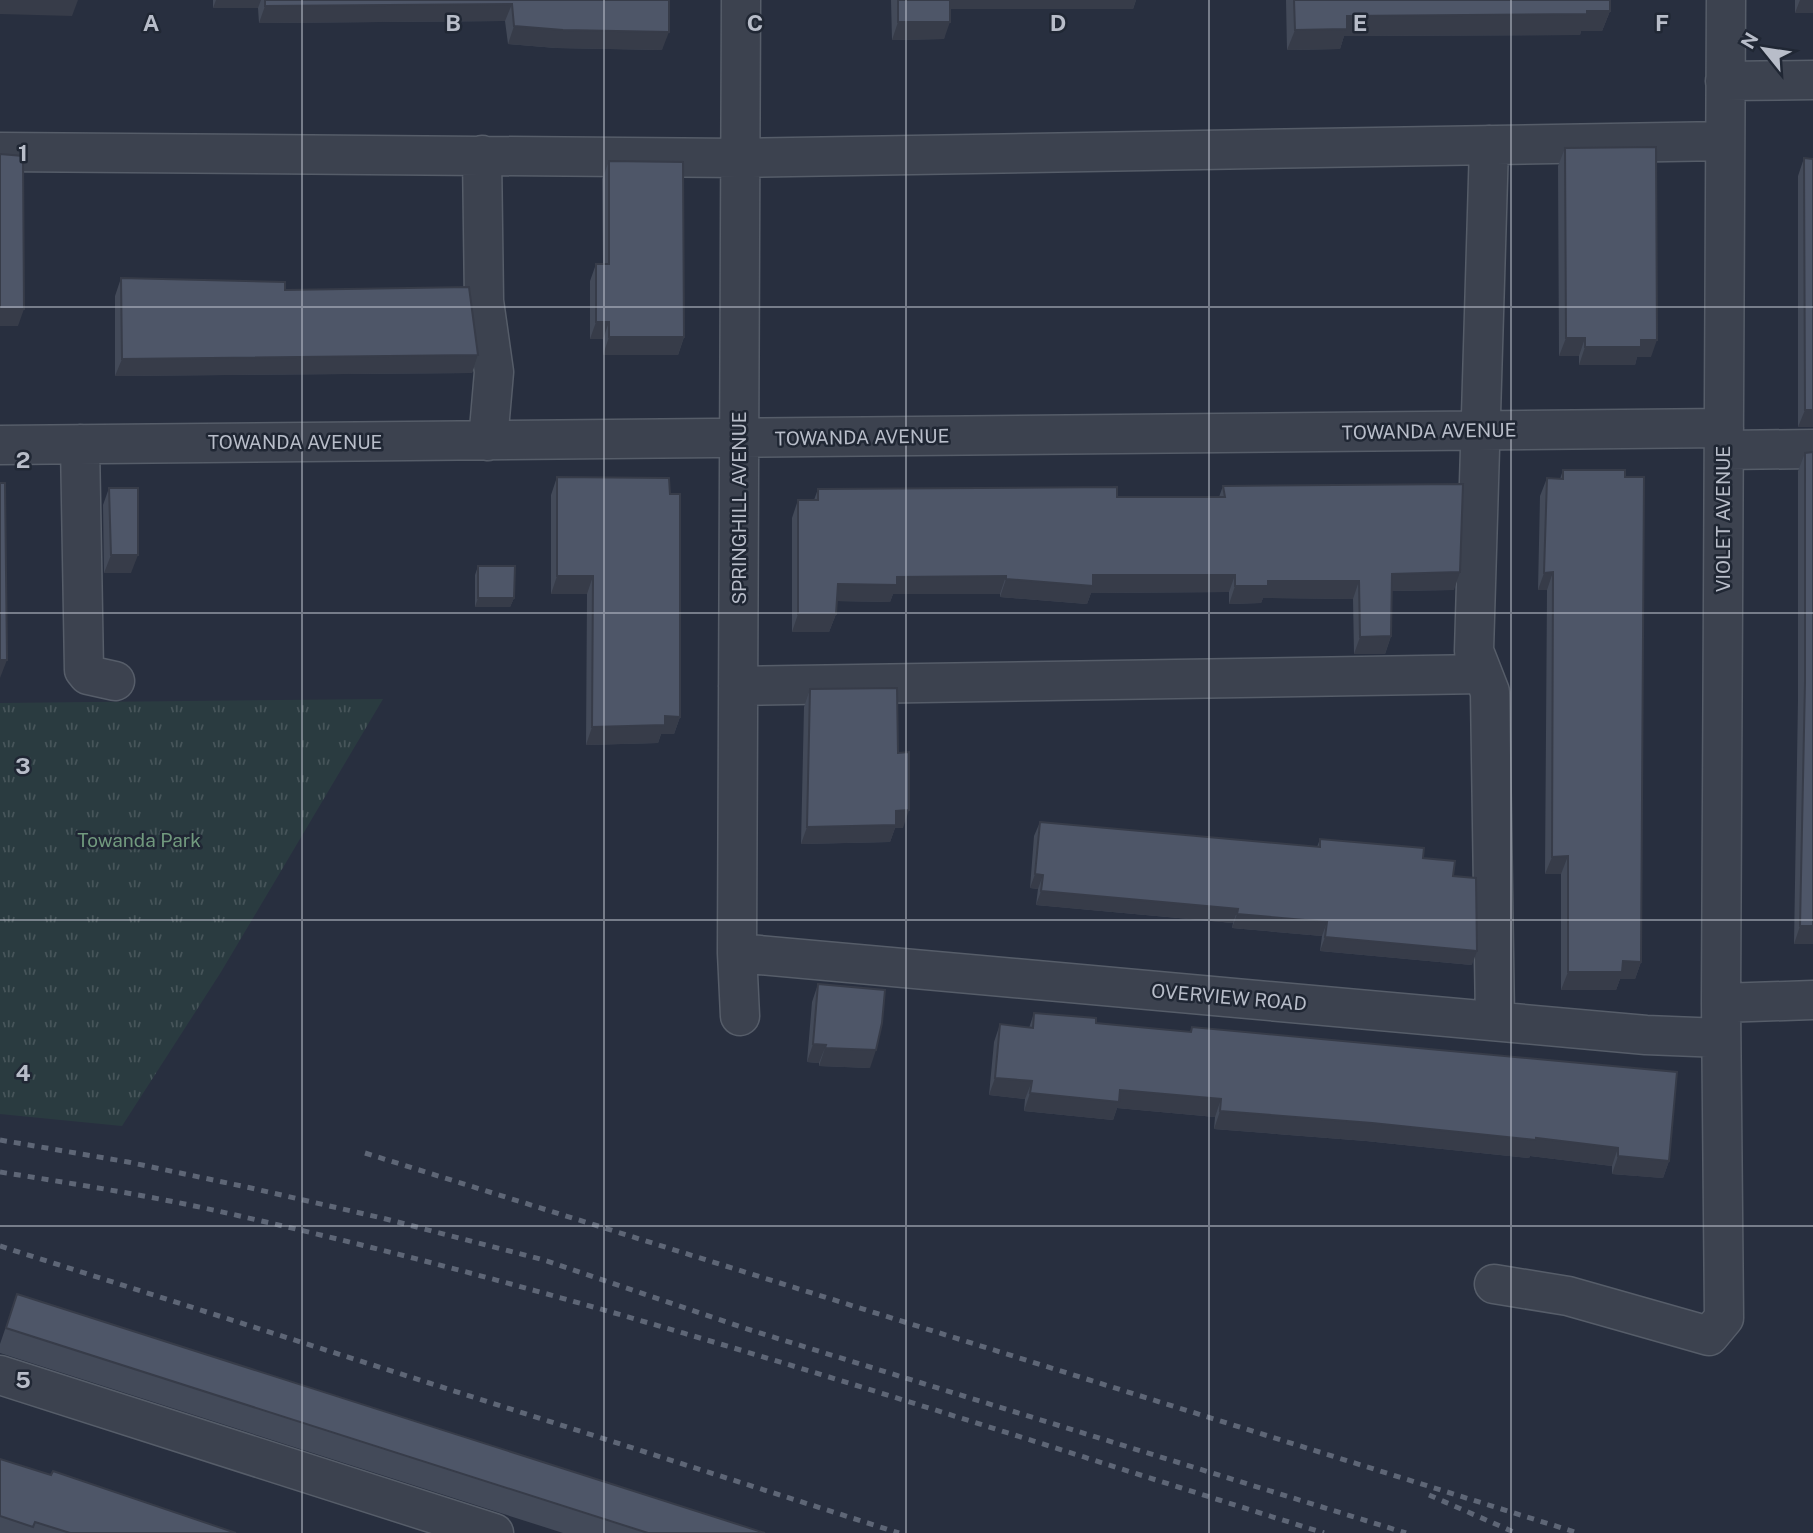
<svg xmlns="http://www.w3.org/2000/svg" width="1813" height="1533" viewBox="0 0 1813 1533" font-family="'Public Sans',sans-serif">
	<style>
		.park { fill: url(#park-tufts) }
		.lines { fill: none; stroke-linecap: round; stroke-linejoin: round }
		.minor-casing { stroke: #565d69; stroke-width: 41 }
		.minor { stroke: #3c424f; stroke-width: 38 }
		.rail { stroke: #5e6676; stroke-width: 5; stroke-dasharray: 7 7; stroke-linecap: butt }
		.wall { fill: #434a59 }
		.shaded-wall { fill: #373c49 }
		.building { fill: #4e5668; stroke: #373c49; stroke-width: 2 }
		.grid { fill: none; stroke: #b8bdc9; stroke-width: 2; stroke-opacity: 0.55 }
		.labels { text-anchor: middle; stroke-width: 5; stroke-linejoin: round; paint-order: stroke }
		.street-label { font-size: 19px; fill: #b8bdc9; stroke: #202734 }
		.park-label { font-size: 19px; fill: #71997e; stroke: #202734 }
		.grid-label { font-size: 23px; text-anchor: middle; font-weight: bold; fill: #b8bdc9; stroke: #202734; stroke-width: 5; stroke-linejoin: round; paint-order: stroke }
	</style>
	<defs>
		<pattern id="park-tufts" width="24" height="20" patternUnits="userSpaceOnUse" patternTransform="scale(1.75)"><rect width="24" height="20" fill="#2a3b40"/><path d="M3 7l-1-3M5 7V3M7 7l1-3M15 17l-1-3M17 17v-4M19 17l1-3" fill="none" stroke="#47555a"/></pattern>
	</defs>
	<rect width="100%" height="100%" fill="#282f3f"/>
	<path class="park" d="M383,699L221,972L122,1126L0,1114V703Z"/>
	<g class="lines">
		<defs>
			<path id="minor" d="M1725,81L1813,80
				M1489,145L1474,651L1490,692L1495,1021
				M0,152L740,158L1725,141
				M482,155L484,301L494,372L488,441
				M80,444L84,670L88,675L115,681
				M0,445L1724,428
				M1724,450L1813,449
				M738,686L1483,674
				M737,953L1646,1035L1721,1038
				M1721,1003L1813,1000
				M740,1016L737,953L741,0
				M1494,1284L1568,1296L1709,1336L1724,1318L1721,1003L1726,0
				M0,1375L494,1533"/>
		</defs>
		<use href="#minor" class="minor-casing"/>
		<use href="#minor" class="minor"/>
		<path class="rail" d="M0,1140L128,1162L251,1188L382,1218L544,1260L744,1328L1406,1533
			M365,1153L1578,1533
			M0,1172C82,1185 164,1198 244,1217C610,1300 966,1421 1324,1533
			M0,1246L899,1533
			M1429,1495L1516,1533"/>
	</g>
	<path class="wall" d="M213,0H669L662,50L556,48L508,44L505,21L259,23L258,8H213Z
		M891,0H1136L1133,9H950L944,39L892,40Z
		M1286,0H1610V11L1602,31H1581L1580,35L1344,36L1340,49L1287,50Z
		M1795,0H1813L1795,13Z
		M1565,148L1651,357H1637L1635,365H1579V356H1559L1558,166Z
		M1804,158L1813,159V427H1798V176Z
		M609,161L684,337L678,355H603V339H590V281L596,264H603L602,179Z
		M121,278L285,290L478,355L472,373L115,376V296Z
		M1813,452V944H1794L1798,700V471L1805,453Z
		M1563,470L1641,962L1635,979H1620L1616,990H1561V874H1545L1547,590H1538L1540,496L1547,478L1560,479Z
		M557,477L680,717L674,734H661L658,743L586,745L587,594H551V495Z
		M1223,486L1454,590L1392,591L1391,636L1385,654H1354L1353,599L1263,598L1261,603L1229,604V592L1091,593L1087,604L1000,597V594H893L890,602L837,601L836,614L829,632H792V518L798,500H814L818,489L1117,497H1219Z
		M109,488L131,573H104L103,505Z
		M478,566L514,598L510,607H475V575Z
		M810,689L898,753L903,828H895L890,842L801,844L804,707Z
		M1040,822L1317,847L1320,839L1423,858L1453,876L1472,965L1320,951L1322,936L1232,928L1233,923L1036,905L1038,889L1030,888L1034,836Z
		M818,984L870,1068L819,1066V1063L807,1062L812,1002Z
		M1034,1013L1096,1023L1190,1032L1192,1027L1669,1161L1663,1178L1612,1174V1166L1530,1156L1529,1158L1366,1141L1214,1129L1215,1117L1117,1108L1113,1120L1024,1111L1025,1099L989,1095L994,1042L1000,1024L1029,1028Z
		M17,1294L765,1533H563L0,1353V1344Z
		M0,1459L236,1533H0Z"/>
	<path class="shaded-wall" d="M0,0H78L72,16L0,14Z
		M216,0H261L258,8H213Z
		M947,0H1136L1133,9H944Z
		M1800,0H1813V13H1795Z
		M512,4L505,21L259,23L265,6Z
		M1587,11H1610L1602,31H1581L1580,35L1344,36L1340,49L1287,50L1295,30L1347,16Z
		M898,22H950L944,39L892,40Z
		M514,26L669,32L662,50L556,48L508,44Z
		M0,309H24L18,326H0Z
		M596,322H609L603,339H590Z
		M609,337H684L678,355H603Z
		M1566,338H1585L1579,356H1559Z
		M1641,340H1657L1651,357H1637L1635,365H1579L1585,347Z
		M478,355L472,373L115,376L122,359Z
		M1805,410H1813V427H1798Z
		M111,555H138L131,573H104Z
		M1460,572L1454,590L1385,591L1392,574Z
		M1553,572L1547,590H1538L1544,573Z
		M1093,575H1235L1229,592L1091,593L1087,604L1000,597L1006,579Z
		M557,576H593L587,594H551Z
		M1006,576L1000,594H893L890,602L832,601L838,584L897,577Z
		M1268,581H1359L1353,599L1263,598L1261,603L1229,604L1235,586Z
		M478,598H514L510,607H475Z
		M798,614H836L829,632H792Z
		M1391,636L1385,654H1354L1360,637Z
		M0,660H7L0,678Z
		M665,716L680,717L674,734H661L658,743L586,745L592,727Z
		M909,810L903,828H895L890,842L801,844L807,827L896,811Z
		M1568,856L1561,874H1545L1552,857Z
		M1035,874L1043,875L1038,889L1030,888Z
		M1041,891L1238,909L1233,923L1036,905Z
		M1237,914L1327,922L1322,936L1232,928Z
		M1800,926H1813V944H1794Z
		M1325,937L1477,951L1472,965L1320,951Z
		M1623,961L1641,962L1635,979H1620L1616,990H1561L1568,972Z
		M813,1044L826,1045L819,1063L807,1062Z
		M825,1048L876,1050L870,1068L819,1066Z
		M995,1078L1032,1081L1025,1099L989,1095Z
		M1120,1090L1221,1099L1215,1117L1117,1108L1113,1120L1024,1111L1030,1093Z
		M1220,1111L1372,1123L1536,1138L1618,1148L1612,1166L1530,1156L1529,1158L1366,1141L1214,1129Z
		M1618,1156L1669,1161L1663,1178L1612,1174Z"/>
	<path class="building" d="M265,0H669V32L563,30L514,26L512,4L265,6Z
		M898,0H950V22H898Z
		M1294,0H1610V11H1587V14L1347,16V29L1295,30Z
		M1656,147L1657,340H1641V347H1585V338H1566L1565,148Z
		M0,154L23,156L24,309H0Z
		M1804,158L1813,159V410H1805Z
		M609,161L683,162L684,337H609V322H596V264H609Z
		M121,278L285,282V290L469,287L478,355L122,359Z
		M1813,452V926H1800L1805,682V453Z
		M1563,470H1625V477H1644L1641,962L1623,961L1622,972H1568V856L1552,857L1553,572L1544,573L1547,478L1563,479Z
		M557,477L669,478L670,494H680V717L665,716V725L592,727L593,576H557Z
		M0,483H5L7,660H0Z
		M1463,484L1460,572L1392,574L1391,636L1360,637L1359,581H1268V586H1235V575H1093V586L1006,579V576L897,577V585L838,584L836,614H798V500H818V489L1117,487V497H1225L1223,486Z
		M109,488H138V555H111Z
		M478,566H515L514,598H478Z
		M897,688L898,753L909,752V810L896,811V825L807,827L810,689Z
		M1040,822L1320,847V839L1424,848L1423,858L1455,861L1453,876L1476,878L1477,951L1325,937L1327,922L1237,914L1238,909L1041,891L1043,875L1035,874Z
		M818,984L885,990L882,1023L876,1050L825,1048L826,1045L813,1044Z
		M1034,1013L1096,1018V1023L1191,1032L1192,1027L1677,1072L1669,1161L1618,1156V1148L1536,1138V1140L1372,1123L1220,1111L1221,1099L1120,1090L1119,1102L1030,1093L1032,1081L995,1078L1000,1024L1033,1028Z
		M17,1294L765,1533H648L6,1328Z
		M0,1459L51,1475L53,1471L236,1533H70L35,1522L33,1527L0,1516Z"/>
	<path class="grid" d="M302,0V1533M604,0V1533M906,0V1533M1209,0V1533M1511,0V1533M0,307H1813M0,613H1813M0,920H1813M0,1226H1813"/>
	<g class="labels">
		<g class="street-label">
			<text transform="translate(1429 431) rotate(-1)" y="7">TOWANDA AVENUE</text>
			<text transform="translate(862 437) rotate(-1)" y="7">TOWANDA AVENUE</text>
			<text x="295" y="449">TOWANDA AVENUE</text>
			<text transform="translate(739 508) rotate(-90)" y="7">SPRINGHILL AVENUE</text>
			<text transform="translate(1723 519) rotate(-90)" y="7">VIOLET AVENUE</text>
			<text transform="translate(1229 997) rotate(5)" y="7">OVERVIEW ROAD</text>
		</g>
		<g class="park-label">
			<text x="139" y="847">Towanda Park</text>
		</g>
	</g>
	<g class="grid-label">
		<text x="151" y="31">A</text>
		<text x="453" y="31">B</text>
		<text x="755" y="31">C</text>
		<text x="1058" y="31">D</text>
		<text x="1360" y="31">E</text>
		<text x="1662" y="31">F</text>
		<text x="23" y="161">1</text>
		<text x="23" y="468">2</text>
		<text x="23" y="774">3</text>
		<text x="23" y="1081">4</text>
		<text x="23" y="1388">5</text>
	</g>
	<g transform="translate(1764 49) rotate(300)" stroke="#202734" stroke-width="5" paint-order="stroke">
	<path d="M0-5L12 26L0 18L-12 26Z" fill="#b8bdc9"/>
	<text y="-10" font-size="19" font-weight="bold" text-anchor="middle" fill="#b8bdc9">N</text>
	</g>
</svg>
